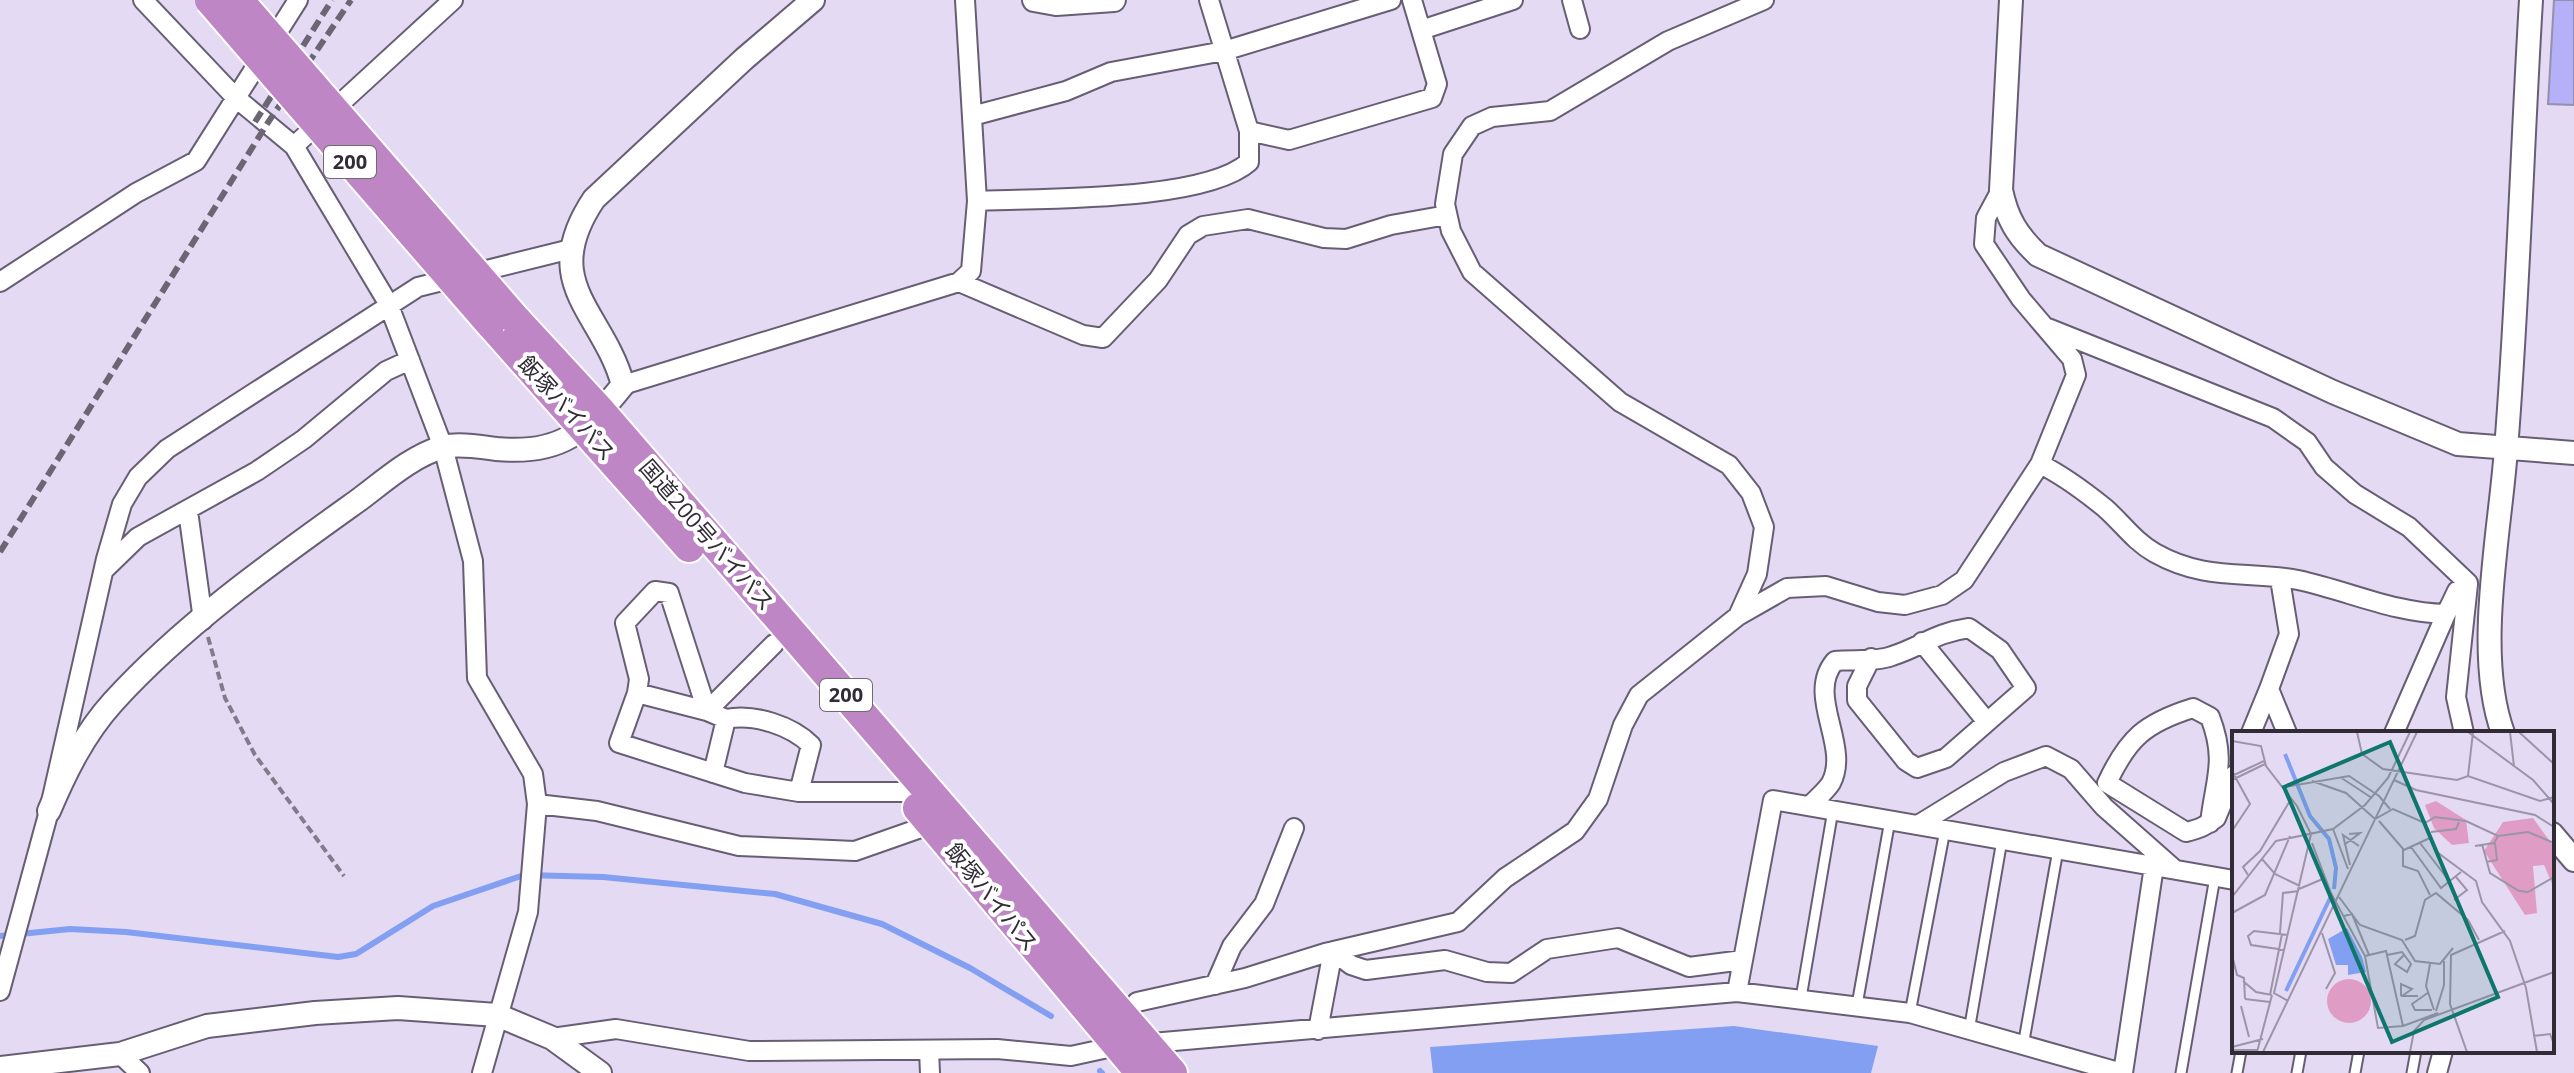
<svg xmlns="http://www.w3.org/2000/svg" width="2574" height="1073" viewBox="0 0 2574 1073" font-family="'Open Sans','Noto Sans JP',sans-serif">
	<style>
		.water { fill: #829ff2 }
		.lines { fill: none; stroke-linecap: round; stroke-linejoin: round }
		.stream { stroke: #829ff2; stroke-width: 6 }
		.building { fill: #b5b0f7; stroke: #9291a9; stroke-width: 2 }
		.service-casing { stroke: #685e74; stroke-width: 13 }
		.minor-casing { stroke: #685e74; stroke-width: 22 }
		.tertiary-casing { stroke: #685e74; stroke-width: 26 }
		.trunk-casing { stroke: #fff; stroke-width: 34 }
		.path { stroke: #827b8c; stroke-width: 4; stroke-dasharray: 8 4; stroke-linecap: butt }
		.service { stroke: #fff; stroke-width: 9 }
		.minor { stroke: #fff; stroke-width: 18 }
		.tertiary { stroke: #fff; stroke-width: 22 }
		.trunk { stroke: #be86c4; stroke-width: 30 }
		.rail { stroke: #6b6574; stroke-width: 6; stroke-dasharray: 12 6; stroke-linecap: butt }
		.trunk-bridge-casing { stroke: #fff; stroke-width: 34; stroke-linecap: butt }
		.trunk-bridge { stroke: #be86c4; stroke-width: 30 }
		.labels { text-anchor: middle; stroke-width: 8; stroke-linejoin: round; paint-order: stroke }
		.shield { fill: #fff; stroke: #6e6b72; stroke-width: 2 }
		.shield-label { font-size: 20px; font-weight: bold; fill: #302b35 }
		.street-label { font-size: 22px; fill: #302b35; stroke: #fff }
		.inset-river { fill: none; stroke: #829ff2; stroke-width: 4 }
		.inset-road { fill: none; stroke: #9c94a7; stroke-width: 2 }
		.view { fill: #0f766e; fill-opacity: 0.15; stroke: #0f766e; stroke-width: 4 }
		.inset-edge { fill: none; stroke: #302b35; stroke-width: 4 }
	</style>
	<rect width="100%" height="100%" fill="#e4daf3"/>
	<path class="water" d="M1734,1026L1878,1046L1871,1073H1433L1430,1047Z"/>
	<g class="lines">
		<path class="stream" d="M0,936L70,929L126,932L338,957L356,954L433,906L524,875L603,877L775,894L882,924L970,968L1051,1016
			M1100,1071L1102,1073"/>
	</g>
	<path class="building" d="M2554,0H2574V105L2548,104Z"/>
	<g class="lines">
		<defs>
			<path id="service" d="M1801,998L1833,810
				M1857,1005L1890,820
				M1910,1013L1945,830
				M1969,1031L2002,840
				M2023,1046L2058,850
				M2181,1073L2215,877
				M2237,1073L2241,1051
				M2297,1073L2301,1051
				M2355,1073L2359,1051
				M2412,1073L2416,1051"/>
			<path id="minor" d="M143,0L236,98L294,146L388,303L443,447L473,561L477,678L533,774L537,804L528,912L482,1073
				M1572,0L1580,29
				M1421,30L1513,0
				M972,116L1066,91L1111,72L1224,51L1391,0
				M1249,131L1289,140L1432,98L1437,84L1412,0
				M294,146L453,0
				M977,201C1040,198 1204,202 1249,162V131L1209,0
				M0,282L136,193L196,161L298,0
				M959,282L1083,335L1103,338L1158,280L1188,235L1203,226L1248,219L1324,238L1346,239L1391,225L1447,215
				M623,385L959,282L971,271L977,201L965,0
				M2040,464C2064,476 2084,491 2105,508C2123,524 2134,541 2155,553C2207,582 2246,570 2298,580C2349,591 2394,613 2446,614L2457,591L2468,583L2409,527L2355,494L2324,467L2307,442L2273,418L2048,328
				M188,511L203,620
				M105,569L138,537L257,471L304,439L386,371L410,360
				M2280,579L2289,634L2269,689L2287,733
				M1738,616L1757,574L1764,527L1751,493L1729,465L1620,402L1472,272L1451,231L1445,204L1453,154L1472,126L1492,117L1550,111L1668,41L1764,0
				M1922,642L1987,722
				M774,644L707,711L637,693L619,743L745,783L799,792H904
				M637,693L639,679L625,623L655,591L669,593L707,711L726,719L713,773
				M726,719C754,713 792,726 811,745L799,792
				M2251,733L2269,689
				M2394,733L2446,614
				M2464,733L2456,697L2468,584
				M537,804L597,811L739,846L855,851L932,824
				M1810,806C1816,799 1826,791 1831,783C1851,745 1805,696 1835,661C1853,659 1876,662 1892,656C1923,646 1934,633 1969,628L2000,650L2026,688L1946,758L1917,768L1906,761L1857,700V686L1871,658
				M2210,823C2215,779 2227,761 2210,717L2193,708C2145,723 2128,738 2107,783L2186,832C2199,829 2206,826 2216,818L2234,775
				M1918,825L2004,772L2046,756L2071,769L2104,807L2173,868
				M1215,985L1232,946L1264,904L1294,828
				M0,991L49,811L106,559L122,504L138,477L167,449L418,287L571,249
				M1737,992L1773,800L2234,880
				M1137,1002L1245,978L1325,953L1458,922L1505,878L1575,831L1598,799L1623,725L1639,695L1738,616L1787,588L1826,586L1878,602L1905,605L1942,595L1964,580L2040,464L2076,375L2072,359L2021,299L1984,244L1986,218L2001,190
				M1318,1030L1333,951L1351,965L1366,970L1445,960L1487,972L1511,973L1547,949L1618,938L1689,967L1743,960
				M552,1038L616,1029L749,1051L997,1049L1071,1056L1117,1046L1737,992L1910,1013L2122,1073
				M929,1050L930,1073
				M120,1054L140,1073
				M2123,1073L2154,866
				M2437,1073L2443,1051"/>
			<path id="tertiary" d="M1034,0L1056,4L1114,0
				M2011,0L2001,190C2007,219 2017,235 2038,255L2333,392L2458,444L2574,453
				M2503,733C2474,654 2500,533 2506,449C2518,300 2522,150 2531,0
				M49,811C65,773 84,734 113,702C183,625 272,562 356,502C382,483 411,456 443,447C459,443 480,447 497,449C561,455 585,432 623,385C603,311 537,284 594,199L744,59L813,0
				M2552,834L2574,860
				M0,1068L120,1054L207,1026L315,1013L398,1008L497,1015L552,1038L600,1073"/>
			<path id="trunk" d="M516,320L601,412L1172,1073
				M492,325L689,547
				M918,808L1141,1073"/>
		</defs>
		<use href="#service" class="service-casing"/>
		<use href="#minor" class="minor-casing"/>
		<use href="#tertiary" class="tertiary-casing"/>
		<use href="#trunk" class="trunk-casing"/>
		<path class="path" d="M208,637L225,698L255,755L344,876"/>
		<use href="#service" class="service"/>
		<use href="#minor" class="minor"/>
		<use href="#tertiary" class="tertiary"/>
		<use href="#trunk" class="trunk"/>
		<path class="rail" d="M255,122L332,0
			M0,552L267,124L351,0"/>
		<defs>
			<path id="trunk-bridge" d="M210,0L490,323
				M238,0L516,320"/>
		</defs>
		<use href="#trunk-bridge" class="trunk-bridge-casing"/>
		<use href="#trunk-bridge" class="trunk-bridge"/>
	</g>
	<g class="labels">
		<g class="shield">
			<rect x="324" y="146" width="52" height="32" rx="6"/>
			<rect x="820" y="679" width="52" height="32" rx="6"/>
		</g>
		<g class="shield-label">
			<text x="350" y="169">200</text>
			<text x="846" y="702">200</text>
		</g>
		<g class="street-label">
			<text transform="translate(567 408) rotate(48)" y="8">飯塚バイパス</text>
			<text transform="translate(707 535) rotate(49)" y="8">国道200号バイパス</text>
			<text transform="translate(992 897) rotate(51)" y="8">飯塚バイパス</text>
		</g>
	</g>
	<g transform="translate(2232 731)">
		<rect width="322" height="322" fill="#e4daf3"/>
		<path d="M204,70L234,89L237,112L220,114L202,97L193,74ZM301,87L322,116V157L312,134L301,135L305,182L293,184L252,120L271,91ZM95 270a22 22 0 1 1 44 0a22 22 0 1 1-44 0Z" fill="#df9dc6"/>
		<path d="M115,197L130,226L134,241L116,244V234H104L96,208Z" fill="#829ff2"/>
		<path class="inset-river" d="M53,23L78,85L97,108L104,137L102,158M54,260L99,165"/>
		<path class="inset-road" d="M125,1L130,23L151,38L225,49L236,45L308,70L322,66M236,1L301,49L322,73M278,1L282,35M287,1L322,33M0,10L29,15L34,35L65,75L79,103L42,262L56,270M0,40L18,73L0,100M2,44L32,30M236,45L241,1M108,46L140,67M0,49L33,33M162,49L184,59L303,84L322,96M80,50L114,62L143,88L161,78L193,92L205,121L244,150L250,171L278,210L294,257L305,321M52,56L117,45L147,65L158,78M147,90L172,119L200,106M193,92L203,86L234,90L266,105L296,101L322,112M101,98L116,138M199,101L224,98L227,91M80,112L99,162L133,225L146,297L171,295L206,282M188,112L218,151M250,113L258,142L287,160L296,161L322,146M112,114L128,102L117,103M243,115L262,112L266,105M179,116L209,157L229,141M171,118V135L186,140L198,164M30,128L43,143L68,155M254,131L265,129L263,112M118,134L111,104L127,115M16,144L11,136L28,120L59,68M67,158L93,147M0,166L44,110L101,98L133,74L156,47L178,1M107,166L128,194L170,209L183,230L208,233L221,217M222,169L235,159L224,146M0,182L33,164L58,105M112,185L120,183L137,224M48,202L51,162L67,160M90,202L103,242L94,258M173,209L183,205L193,169L204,162L236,189L247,209M53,219L19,214L16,205L22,200L56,204M0,224L5,244L12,247L13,268M155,224L170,221L179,233L175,241L163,233L172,224M133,225L154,220L171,295M198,233L194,255L202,279M11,250L24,261L40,264M197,261L180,273L183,279H200M38,264L50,203M170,265L180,258L169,253V264L170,265H186M13,268L38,271M9,275L17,306M204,280L212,254V230M301,305L318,303L322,313M0,316L31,308M0,319H26M25,321L40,264M31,321L185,1M178,321L182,300L192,289L322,241M235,321L218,273L219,224L273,200"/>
		<path class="view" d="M158,11L266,266L160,311L52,56Z"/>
		<rect width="322" height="322" class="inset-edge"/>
	</g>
</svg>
